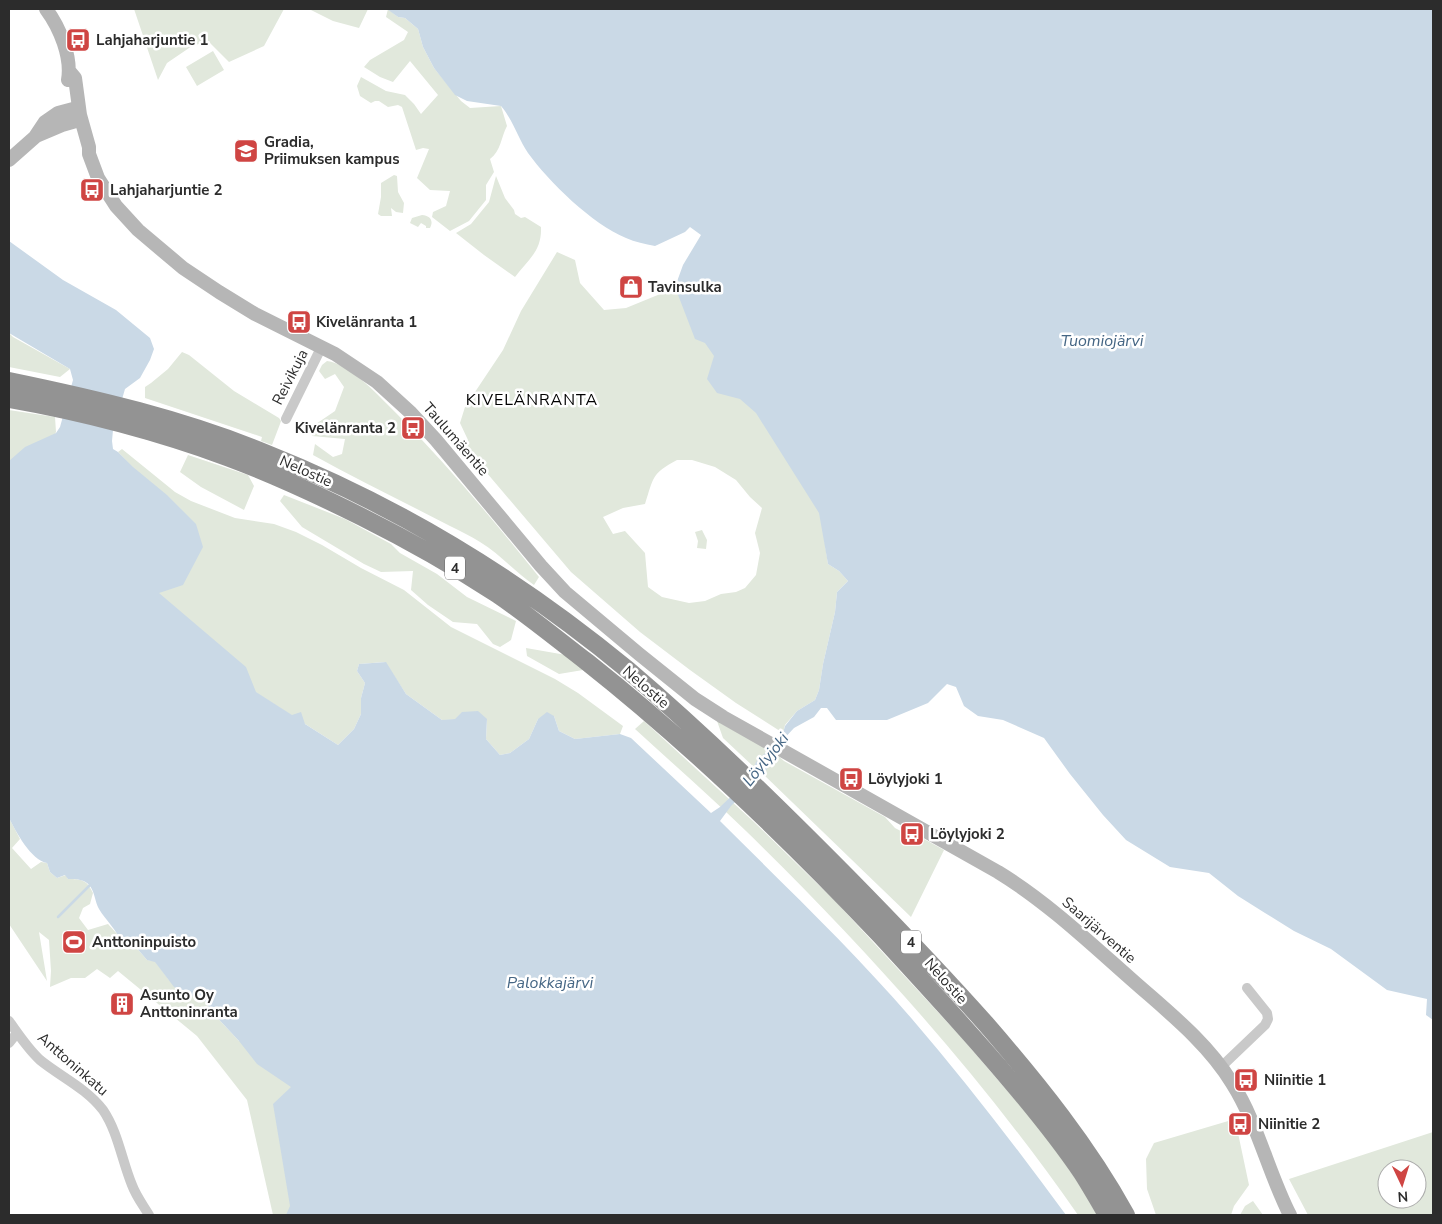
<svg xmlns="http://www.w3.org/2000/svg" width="1442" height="1224" viewBox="0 0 1442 1224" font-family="'Nunito Sans',sans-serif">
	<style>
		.green { fill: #e1e8dc; fill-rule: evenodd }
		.water { fill: #cad9e6 }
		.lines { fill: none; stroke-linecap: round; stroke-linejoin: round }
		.stream { stroke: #cad9e6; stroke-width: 2.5 }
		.street { stroke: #c9c9c9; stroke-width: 10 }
		.secondary { stroke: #b6b6b6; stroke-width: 14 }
		.highway { stroke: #939393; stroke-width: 18 }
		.labels { text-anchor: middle; stroke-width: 5; stroke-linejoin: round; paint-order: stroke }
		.shield { fill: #fff; stroke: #6b6b6b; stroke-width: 1 }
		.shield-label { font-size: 14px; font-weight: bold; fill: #2c2c2c }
		.poi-label { font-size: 15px; font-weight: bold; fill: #2c2c2c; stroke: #fff; text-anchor: start }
		.street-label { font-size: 15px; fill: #2c2c2c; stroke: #fff }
		.water-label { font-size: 16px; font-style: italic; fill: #456684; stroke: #fff }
		.neighbourhood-label { font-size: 16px; letter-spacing: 1px; fill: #000; stroke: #fff }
	</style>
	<rect width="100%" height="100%" fill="#fff"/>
	<path class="green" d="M134,9H284L264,46L229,62L205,38L206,42L192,46L167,63L158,80Z
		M309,9H368L359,28L333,21Z
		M388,9L398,17L405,18L418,29L423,47L434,68L461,101L470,108L501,106L507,126C501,137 501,151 490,159L494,172L486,185V200L469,221L450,231L432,217L433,212L446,206L450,191L430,190L417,178L429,149L423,148L416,150L402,107L398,105L388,107L379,101H375L371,103L360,96L357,86L361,77L386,91L405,95L414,104L421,114L438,95L410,61L393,82L380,77L364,67L370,60L404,40L408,32L386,17Z
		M213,51L224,70L197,86L186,67Z
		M394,175L397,176L398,192L404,203L403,213L396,212L391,208L392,216H381L378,214L381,197V183Z
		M496,176L505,198L514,210L515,214L521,218L525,217L541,227C542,251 528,260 515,277L484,255L456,233L471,224L489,202Z
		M422,215C430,216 434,220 430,228H426V226L421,223L418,227L410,223L412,218Z
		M557,252L575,260L580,283L604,310L626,308L687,283L804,404L828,564L839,571L848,581L837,592L835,612L823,664L819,690L815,700L797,711L785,725L783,733L736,703L690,670L640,632L571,572L464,446L468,440L460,423L465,407L503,350L521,311ZM677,460H692L715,467L736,480L750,497L762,508L755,533L760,553L756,575L745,588L736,592L721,594L705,601L689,603L662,597L648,587L645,553L625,531L613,534L603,517L623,508L645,504C654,477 651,474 677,460Z
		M9,333L13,337L70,369L60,377L9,367Z
		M182,352L189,355L234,391L279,418L281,421L280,424L272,445L261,441L262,437L145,398V387L151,383L168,369Z
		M327,361C349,363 380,397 396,413C447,464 493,520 539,577L534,585C515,572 500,554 480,542C471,536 460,531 450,526C404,502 358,480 313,455L315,444L333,457L342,454L345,439L312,436L310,428L335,411L344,387L335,374L325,379L319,371L322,365Z
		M9,410L55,417L56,432L9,538Z
		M122,449L175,492L191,501L235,518L274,524L296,532L322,545L361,568L404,590L451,627L555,679L578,693L623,726L620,734L575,739L559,731L554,716L538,719L529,739L510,753L500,755L486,739L487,719L442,720L406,694L385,662L359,664L357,671L365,683L361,698V714L354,729L338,745L255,692L191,701L125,554L133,468L118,452Z
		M188,455L248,475L254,486L244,510L201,487L180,472Z
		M284,495L345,519L391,544L400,553L437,574L467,597L516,621L511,640L500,647L493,644L477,624L453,622L428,605L411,590L413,571L381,572L364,564L302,527L280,501Z
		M702,530L707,540L706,549L697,548L698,541L695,532Z
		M526,648L566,655L583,670L559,674L527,656Z
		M644,721L754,822L836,902L961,1037L1035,1123L1057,1151L1084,1192L1097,1215H1078C981,1076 868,950 746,831C710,796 672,763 635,729Z
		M717,721L769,750L755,764V768L723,738Z
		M775,753L784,761L885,817L895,828L916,839H924L944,850L911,917L763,774Z
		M9,818L20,839L12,848L31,869L41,862L47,863L50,872L57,878L66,875L68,879C82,879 87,880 93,893L90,904L83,908L79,918L88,930L108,924L119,936L120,942L130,946H135L147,960L155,961L169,980L172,976L170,967L166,966L164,958L173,953V947H166L161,953L154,945L146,952V935L141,927L133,933L128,917L115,918L113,912L146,897L195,949L226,973L249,995L266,1012L279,1029L288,1048L291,1067L301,1080L311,1110L312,1135L308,1156L325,1178L323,1201L327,1215H273L247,1100L197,1036L118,971L110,978L97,969L85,978H71L50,987L51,971L49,940L39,932L47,981L9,924ZM197,971L201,985L214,987L217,996L230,1004L231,1021L241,1015L252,1020L247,1040L239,1041L212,1012L204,999H198L186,992L191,976Z
		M1235,1119L1249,1185L1234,1206L1231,1215H1156L1147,1189L1146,1159L1154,1143Z
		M1433,1132V1215H1308L1289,1179ZM1387,1169H1417V1199H1387Z
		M1253,1201L1263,1215H1240L1245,1206Z"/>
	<path class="water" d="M387,9H1433V1020L1426,1015L1427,999L1387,990L1331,949L1294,931L1265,913L1238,896L1209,873L1170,867L1126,840L1103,815L1070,774L1044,738L1003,720L978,716L964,706L956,687L947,684L928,703L887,720H836L827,708H821L814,717L794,728L781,742L775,752L774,758L765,772L731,806L720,821C785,886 852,949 912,1019C966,1082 1017,1148 1066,1215H286L290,1206L273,1104L291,1087L257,1064L239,1041L212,1012L204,999H198L174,987L155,962L147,960L135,946L130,947L120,942C118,930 105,920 99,909C95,902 95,893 90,886C85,879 76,879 68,879L65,875L57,878L50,872L47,863C31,860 16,832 9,818V461L25,447L56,433L60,427L73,380L70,369L9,333V241L63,280L116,310L150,338L154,349L150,360L140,378L125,389L113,430L112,441L113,449L118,452L133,467L167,495L196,524L203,547L183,585L159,593L246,667L256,692L292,715L301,712L305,724L338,745L354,729L361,714V698L365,683L357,671L359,664L386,662L406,694L442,720L455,719L462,712L478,711L487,719L486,739L500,755L510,753L529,739L538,719L547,712L554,716L559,731L575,739L620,734L631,738L711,813L720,807L743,785L754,772L755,764L758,759L770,749L783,733L785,726L797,711L815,700L819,690L823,664L835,612L837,592L848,581L839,571L828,564L819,513L756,413L740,399L717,393L707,379L714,356L705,343L695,339L675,287L683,265L701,235L690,227L685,232L655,246C645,244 635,242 626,238C592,224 549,182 528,153C518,138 513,120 501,106L467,101L455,95L434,68L423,47L418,29L405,18L398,17Z"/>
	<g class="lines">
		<path class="stream" d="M58,917L90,885"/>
		<path class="street" d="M286,419L321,348
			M9,1021C18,1034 28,1049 40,1060C61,1077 86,1088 103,1110C118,1132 122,1161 132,1185C136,1196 143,1205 149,1215
			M9,1043L17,1033
			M1221,1067L1265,1025L1268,1019L1267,1013L1247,988"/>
		<path class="secondary" d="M46,9C60,28 72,57 68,80
			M70,72L75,78L80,115L89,147V154L98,178L116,206L138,230L183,268L219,292L255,314L335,354L377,382L411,413L436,440L541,566L565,592L639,654L695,699L723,717L998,872C1047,902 1089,942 1131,979C1167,1011 1207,1042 1232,1083C1258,1124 1268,1172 1290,1215
			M36,136L62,125L76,121L80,115
			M9,160L35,137L45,122L58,113L73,109"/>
		<path class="highway" d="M9,381C96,399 182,419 265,453C396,505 519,580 628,670C710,740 787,816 863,893C905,936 946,979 986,1024C1038,1084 1088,1146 1126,1215
			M9,399C83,412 156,431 227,457C273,474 318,495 362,517C408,540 454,566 497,594C528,615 557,639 587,662C692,745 789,839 881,936C916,974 951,1012 985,1051C1019,1090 1053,1130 1082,1173C1091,1187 1099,1201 1107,1215"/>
	</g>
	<defs>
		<symbol id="bus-square" viewBox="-11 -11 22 22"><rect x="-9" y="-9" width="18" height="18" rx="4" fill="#cf4543" stroke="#fff"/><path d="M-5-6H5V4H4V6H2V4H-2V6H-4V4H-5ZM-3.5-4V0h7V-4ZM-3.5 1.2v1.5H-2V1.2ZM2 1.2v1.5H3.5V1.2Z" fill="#fff"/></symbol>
		<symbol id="university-square" viewBox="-11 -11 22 22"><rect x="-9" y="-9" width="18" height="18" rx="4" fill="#cf4543" stroke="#fff"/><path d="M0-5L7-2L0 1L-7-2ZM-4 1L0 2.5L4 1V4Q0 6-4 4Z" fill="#fff"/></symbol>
		<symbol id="shop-square" viewBox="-11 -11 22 22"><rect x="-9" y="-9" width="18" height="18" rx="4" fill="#cf4543" stroke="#fff"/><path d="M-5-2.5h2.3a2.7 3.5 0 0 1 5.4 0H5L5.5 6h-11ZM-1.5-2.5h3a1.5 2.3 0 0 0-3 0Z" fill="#fff"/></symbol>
		<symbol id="stadium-square" viewBox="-11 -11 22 22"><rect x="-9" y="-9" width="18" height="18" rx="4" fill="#cf4543" stroke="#fff"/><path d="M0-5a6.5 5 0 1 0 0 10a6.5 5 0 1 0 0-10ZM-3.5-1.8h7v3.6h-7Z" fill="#fff"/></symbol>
		<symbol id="building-square" viewBox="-11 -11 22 22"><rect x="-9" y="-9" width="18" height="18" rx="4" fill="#cf4543" stroke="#fff"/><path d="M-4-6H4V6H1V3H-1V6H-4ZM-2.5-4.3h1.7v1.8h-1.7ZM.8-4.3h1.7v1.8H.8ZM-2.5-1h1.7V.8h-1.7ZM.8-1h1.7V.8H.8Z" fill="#fff"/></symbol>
	</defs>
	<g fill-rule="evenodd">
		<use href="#bus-square" x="64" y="26" width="28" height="28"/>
		<use href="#university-square" x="232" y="137" width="28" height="28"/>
		<use href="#bus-square" x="78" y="176" width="28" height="28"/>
		<use href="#shop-square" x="617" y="273" width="28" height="28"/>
		<use href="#bus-square" x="285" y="308" width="28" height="28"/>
		<use href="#bus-square" x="399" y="414" width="28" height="28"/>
		<use href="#bus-square" x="837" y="765" width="28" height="28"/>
		<use href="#bus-square" x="898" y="820" width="28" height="28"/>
		<use href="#stadium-square" x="60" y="928" width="28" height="28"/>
		<use href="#building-square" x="108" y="990" width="28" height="28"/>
		<use href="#bus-square" x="1232" y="1066" width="28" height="28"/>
		<use href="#bus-square" x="1226" y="1110" width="28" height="28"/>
	</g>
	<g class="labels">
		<g class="shield">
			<rect x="445" y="556.5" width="20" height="23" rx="4"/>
			<rect x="901" y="930.5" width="20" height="23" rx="4"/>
		</g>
		<g class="shield-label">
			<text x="455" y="573">4</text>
			<text x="911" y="947">4</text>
		</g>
		<g class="poi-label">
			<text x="96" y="45">Lahjaharjuntie 1</text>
			<text x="264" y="147">Gradia,<tspan x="264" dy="17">Priimuksen kampus</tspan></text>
			<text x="110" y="195">Lahjaharjuntie 2</text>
			<text x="648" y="292">Tavinsulka</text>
			<text x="316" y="327">Kivelänranta 1</text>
			<text x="396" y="433" text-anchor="end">Kivelänranta 2</text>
			<text x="868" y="784">Löylyjoki 1</text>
			<text x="930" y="839">Löylyjoki 2</text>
			<text x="92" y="947">Anttoninpuisto</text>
			<text x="140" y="1000">Asunto Oy<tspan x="140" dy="17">Anttoninranta</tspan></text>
			<text x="1264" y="1085">Niinitie 1</text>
			<text x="1258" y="1129">Niinitie 2</text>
		</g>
		<g class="street-label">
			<text transform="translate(290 377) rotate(-63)" y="5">Reivikuja</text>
			<text transform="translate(456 439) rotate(49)" y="5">Taulumäentie</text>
			<text transform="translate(306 471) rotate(24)" y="5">Nelostie</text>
			<text transform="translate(646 687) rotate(41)" y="5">Nelostie</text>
			<text transform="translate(1099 930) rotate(41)" y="5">Saarijärventie</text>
			<text transform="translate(946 981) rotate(48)" y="5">Nelostie</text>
			<text transform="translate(73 1064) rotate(41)" y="5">Anttoninkatu</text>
		</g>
		<g class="water-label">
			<text x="1102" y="346">Tuomiojärvi</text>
			<text transform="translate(765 759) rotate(-51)" y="6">Löylyjoki</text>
			<text x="550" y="988">Palokkajärvi</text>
		</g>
		<g class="neighbourhood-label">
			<text x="532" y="405">KIVELÄNRANTA</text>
		</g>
	</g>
	<rect width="1442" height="1224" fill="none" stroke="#2c2c2c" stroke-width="20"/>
	<g transform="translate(1402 1184) rotate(176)"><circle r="24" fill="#ffffff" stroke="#ababab"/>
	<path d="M0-4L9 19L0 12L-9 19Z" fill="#cf4543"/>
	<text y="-8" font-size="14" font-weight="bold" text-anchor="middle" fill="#2c2c2c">N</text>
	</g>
</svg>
